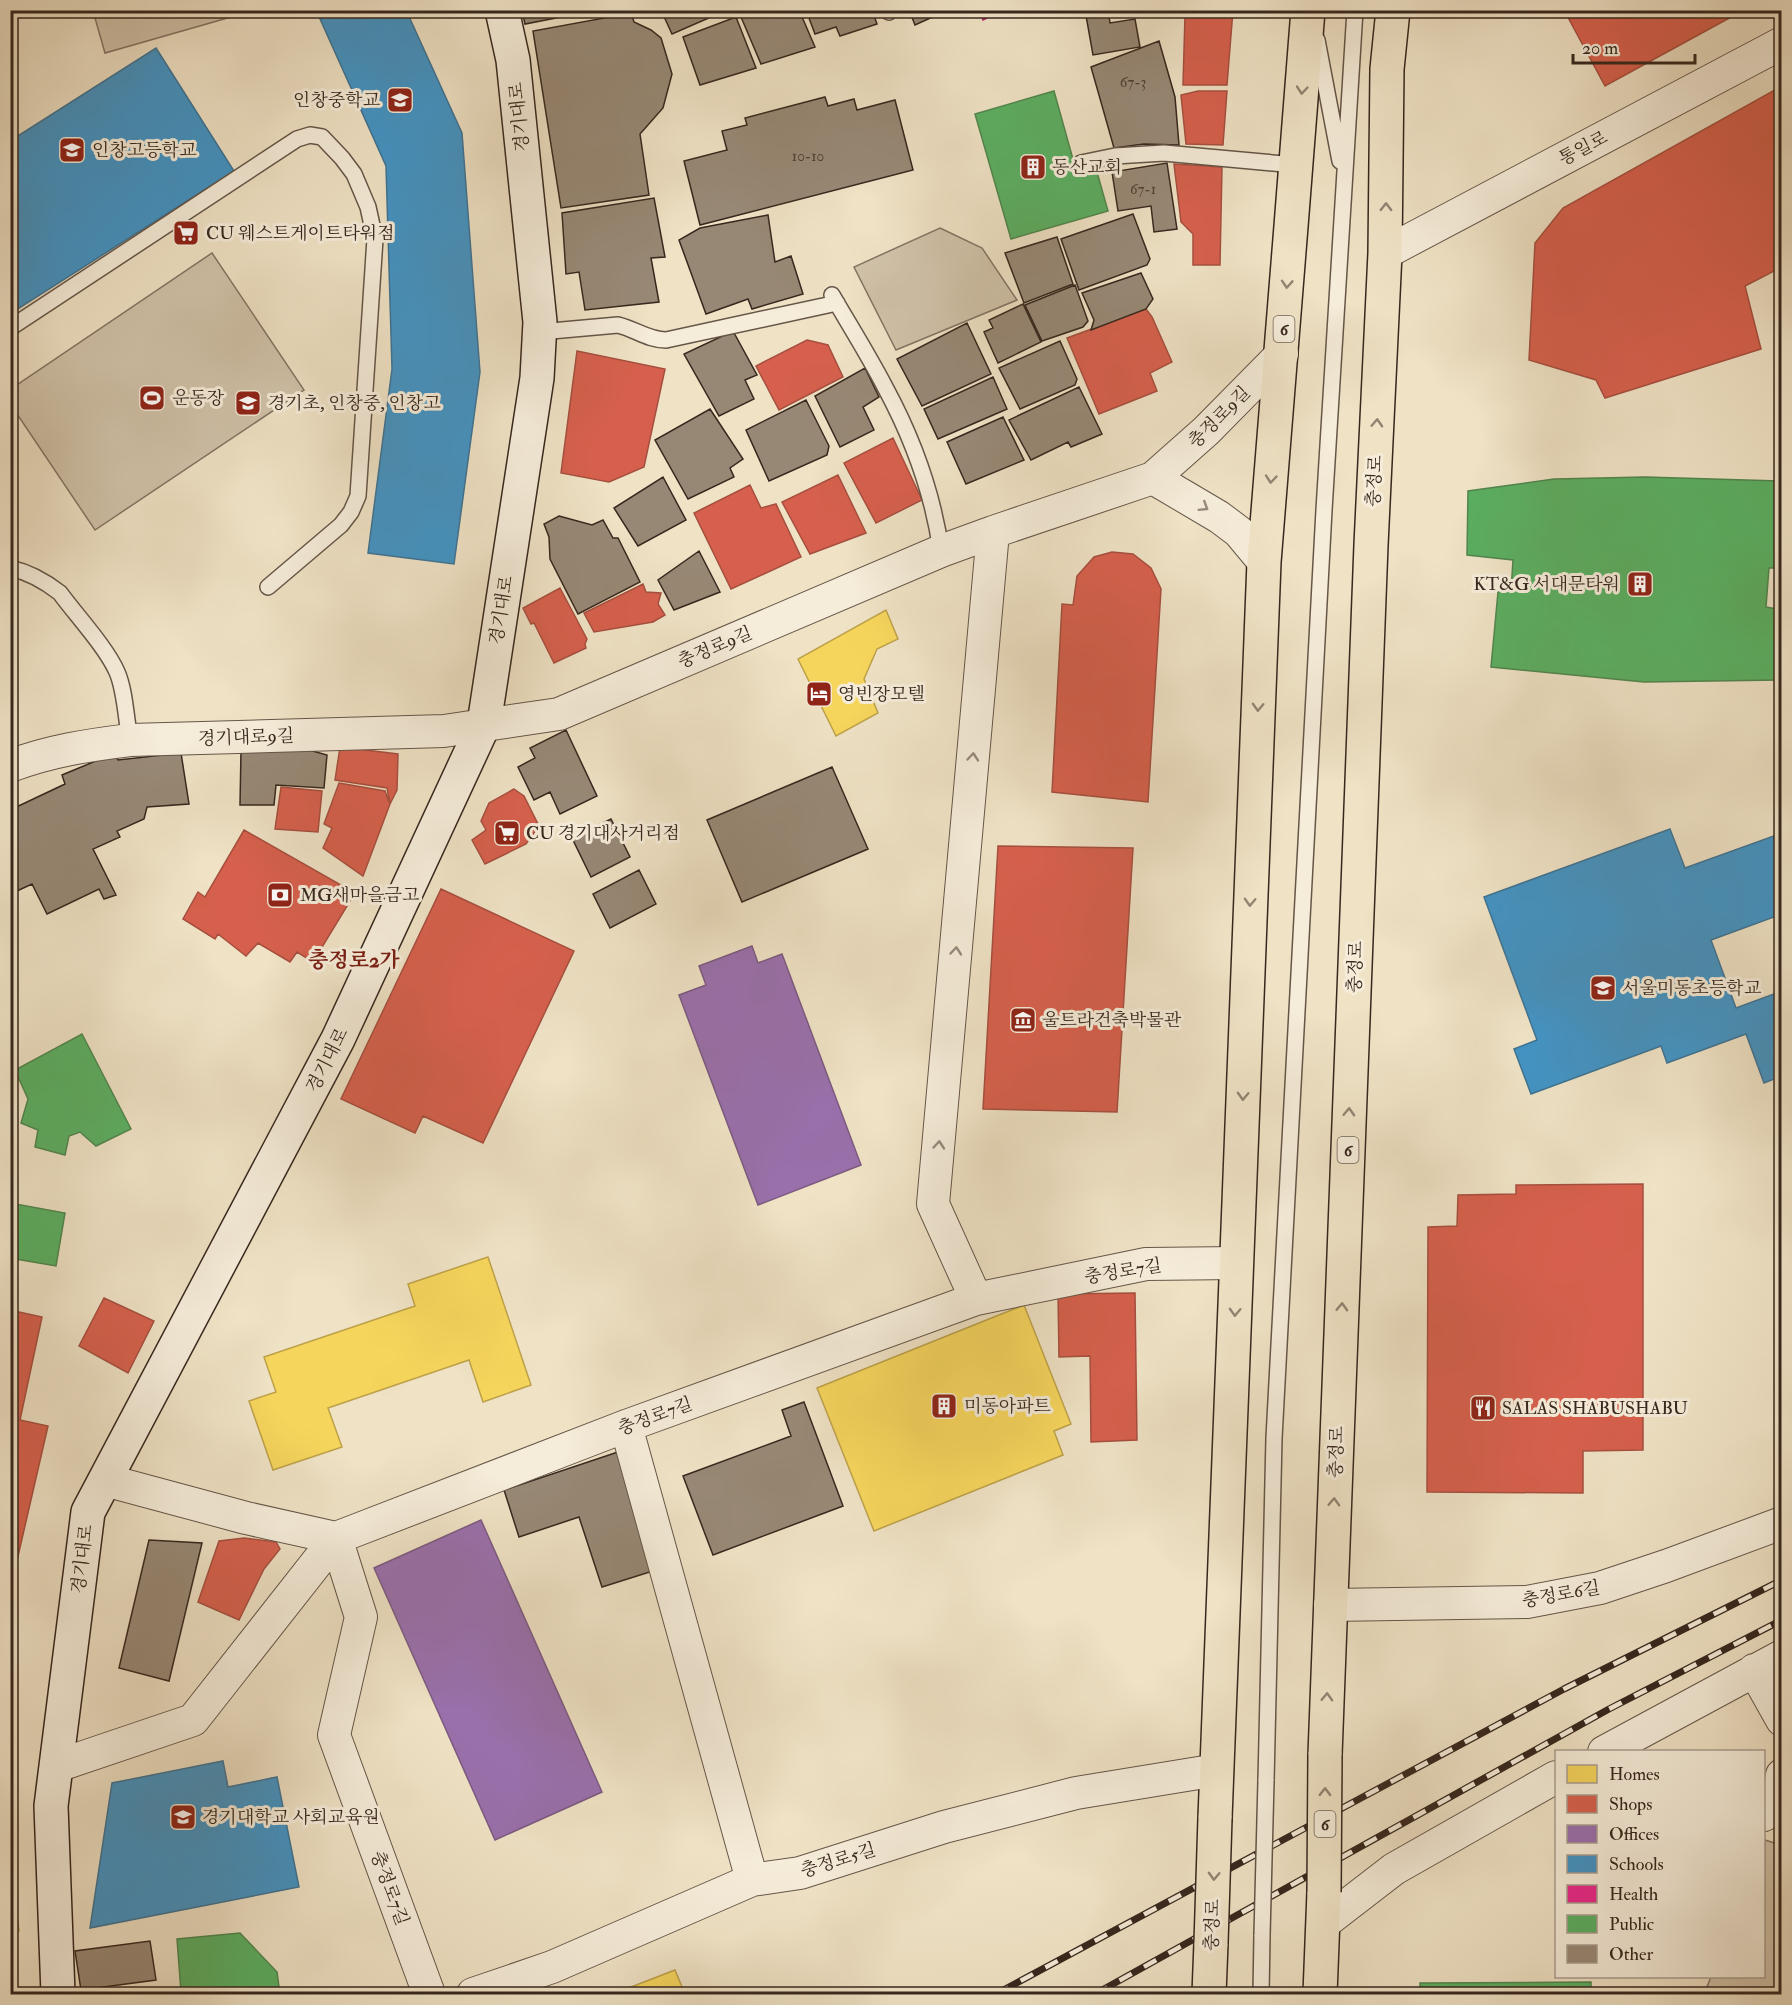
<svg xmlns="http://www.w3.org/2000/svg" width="1792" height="2005" viewBox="0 0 1792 2005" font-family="'IM FELL Double Pica','Noto Serif KR',serif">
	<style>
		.green { fill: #d0c2a9; stroke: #847464; stroke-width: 1.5 }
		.homes { fill: #f6d55c; stroke: #bda149; stroke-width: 1.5 }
		.shops { fill: #d6604d; stroke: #a64f3f; stroke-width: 1.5 }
		.offices { fill: #9970ab; stroke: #7c5a81; stroke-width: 1.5 }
		.schools { fill: #4393c3; stroke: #3f7392; stroke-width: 1.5 }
		.health { fill: #e7298a; stroke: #b2286a; stroke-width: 1.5 }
		.public { fill: #5aae61; stroke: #50864d; stroke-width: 1.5 }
		.building { fill: #978875; stroke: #37271e; stroke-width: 1.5 }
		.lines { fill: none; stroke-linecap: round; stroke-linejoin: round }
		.lane-casing { stroke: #655648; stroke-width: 18 }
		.street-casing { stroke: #655648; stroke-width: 34 }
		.secondary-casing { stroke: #37271e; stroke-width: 36 }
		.primary-casing { stroke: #37271e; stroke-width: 36 }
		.lane { stroke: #f5ecd9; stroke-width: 15 }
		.street { stroke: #f5ecd9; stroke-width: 32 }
		.secondary { stroke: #f5ecd9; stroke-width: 33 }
		.primary { stroke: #efe2c5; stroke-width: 33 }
		.rail-casing { stroke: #37271e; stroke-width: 7 }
		.rail { stroke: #f5ecd9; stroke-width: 4.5; stroke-dasharray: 14; stroke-linecap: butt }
		.lane-bridge-casing { stroke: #655648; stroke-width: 18; stroke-linecap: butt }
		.primary-bridge-casing { stroke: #37271e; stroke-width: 36; stroke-linecap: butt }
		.lane-bridge { stroke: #f5ecd9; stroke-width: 15 }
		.primary-bridge { stroke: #efe2c5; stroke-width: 33 }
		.oneway { stroke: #938472 }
		.oneway2 { stroke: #968a7c }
		.labels { text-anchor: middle; stroke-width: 6; stroke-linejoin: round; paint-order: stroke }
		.number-label { font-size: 15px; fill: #4f3f34 }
		.shield { fill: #f5ecd9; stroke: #706256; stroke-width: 1.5 }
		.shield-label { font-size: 16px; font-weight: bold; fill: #37271e }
		.poi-label { font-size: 18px; fill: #37271e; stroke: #f5ecd9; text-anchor: start }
		.street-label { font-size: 18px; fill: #37271e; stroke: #f5ecd9 }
		.quarter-label { font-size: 21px; font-weight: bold; fill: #7a1f14; stroke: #f5ecd9 }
	</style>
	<rect width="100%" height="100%" fill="#efe2c5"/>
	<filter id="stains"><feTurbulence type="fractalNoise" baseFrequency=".00333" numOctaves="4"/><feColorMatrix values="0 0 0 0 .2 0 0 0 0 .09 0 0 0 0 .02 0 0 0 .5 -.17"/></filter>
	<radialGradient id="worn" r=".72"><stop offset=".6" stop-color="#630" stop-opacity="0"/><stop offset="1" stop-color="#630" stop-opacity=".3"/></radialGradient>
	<path class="green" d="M93,11V10L252,11L105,53Z
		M940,228L982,248L1017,300L896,350L854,267Z
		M212,253L304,390L95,530L11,405V389Z
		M1765,1840L1781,1845V1994H1704L1711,1977L1764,1976Z"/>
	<path class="homes" d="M886,610L898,639L877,649L864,679L878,713L836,736L798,659Z
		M488,1257L531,1385L483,1402L469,1360L328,1408L342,1447L273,1470L249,1401L276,1392L264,1357L415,1306L408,1284Z
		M1024,1305L1071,1424L1054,1431L1063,1455L874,1531L817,1388Z
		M10,1898H15L19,1931L10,1930Z
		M675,1970L685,1994H613Z"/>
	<path class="shops" d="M1127,10H1233L1227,85H1183L1185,15H1128Z
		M1564,10H1744L1605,86Z
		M1782,86V267L1745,286L1761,349L1605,398L1596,380L1529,360L1535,243L1563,208Z
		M1198,91H1227L1223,145L1186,144L1181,95Z
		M1174,164L1222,167L1220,265H1193V234L1181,222Z
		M1146,309L1152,317L1172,362L1150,373L1157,391L1099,414L1067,338Z
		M807,340L828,345L843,377L779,410L756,366Z
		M577,351L665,369L644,467L609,482L561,473Z
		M893,438L922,500L876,523L844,463Z
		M838,475L866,533L810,554L782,502Z
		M750,485L761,508L776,504L801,557L731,589L694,513Z
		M1112,552L1133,554L1151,568L1161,589L1148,802L1052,792L1062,604L1073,605L1077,576L1094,557Z
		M643,584L646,592L661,593L658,604L665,615L653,622L594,632L584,613Z
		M560,588L587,639L585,644L586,648L554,663L534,623L531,624L523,608Z
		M340,747L398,754L397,790L390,804L387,788L335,780Z
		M339,783L385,791L390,804L363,876L323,848L332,828L324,824Z
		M281,787L322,791L318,832L275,829Z
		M514,789L524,796L539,826L526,844L485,864L472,840L486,830L481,821L489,803Z
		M244,830L355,893L313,962L297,952L290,962L258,943L246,956L218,934L215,939L183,919L198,892L205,897Z
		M998,846L1133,848L1117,1112L983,1109Z
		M441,889L574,951L483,1143L423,1116L415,1133L341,1099Z
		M1643,1184V1450L1583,1451V1493L1427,1492L1428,1227L1457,1226L1458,1195L1516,1194V1185Z
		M1135,1293L1137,1440L1091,1442L1090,1356L1059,1357L1058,1294Z
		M104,1298L154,1321L128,1373L79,1346Z
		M10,1310L42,1317L20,1420L48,1426L10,1591Z
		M244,1538L276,1542L280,1549L264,1569L239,1620L198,1602L219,1541Z"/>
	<path class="offices" d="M752,946L758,963L782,954L861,1165L758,1205L679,995L706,985L699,966Z
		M481,1520L602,1792L495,1840L374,1568Z"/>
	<path class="schools" d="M316,10H406L462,133L480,372L454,564L368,553L392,369L386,166Z
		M156,48L234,171L10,314V141Z
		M1670,829L1685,868L1782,833V914L1711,940L1736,1008L1782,991V1076L1764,1083L1746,1034L1667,1063L1661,1046L1531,1094L1514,1049L1537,1040L1484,897Z
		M223,1761L228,1787L277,1777L299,1887L90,1928L112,1783Z"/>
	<path class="health" d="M978,10H1003L983,20Z"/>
	<path class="public" d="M1054,91L1076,170L1095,165L1108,211L1011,239L975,114Z
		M1645,477L1782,481V568H1769L1766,607L1782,610V680L1644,682L1491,667L1498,592L1511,591L1513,560L1467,555L1468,491L1554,479Z
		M82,1034L131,1129L96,1146L80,1132L69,1136L65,1155L35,1147L38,1130L21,1123L28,1099L15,1070Z
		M10,1203L65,1213L56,1266L10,1258Z
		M240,1933L277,1972L280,1994H164L181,1992L177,1939Z
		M1591,1982V1994H1420V1983Z"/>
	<path class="building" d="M522,10H576L577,14L525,24Z
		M661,10H727L672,34Z
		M759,10H799L815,47L761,64L741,17Z
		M806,10H872L877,24L840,36L836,27L815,34Z
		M909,10H948L915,25Z
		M1085,10H1108L1110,23L1135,19L1140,47L1093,55Z
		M631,13L634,22L651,30L661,38L672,74L663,108L640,134L649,195L561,208L533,31Z
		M736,17L756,68L700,85L683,37Z
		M1159,41L1175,97L1179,145L1144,144L1114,148L1091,67Z
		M825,97L828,106L854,99L857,110L895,100L913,170L700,225L684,161L727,150L722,131L747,125L745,118Z
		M1167,163L1177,229L1154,232L1151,206L1118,211L1112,172Z
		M654,198L665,257L651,258L659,302L585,310L579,272L566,274L562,213Z
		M1133,214L1150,259L1147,265L1079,290L1061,239Z
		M768,215L775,262L791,256L803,294L752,309L748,299L706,314L679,240L700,228Z
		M1057,237L1073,284L1024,303L1005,253Z
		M1141,273L1153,299L1146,309L1091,330L1094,320L1082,293Z
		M1075,285L1088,321L1083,327L1042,341L1025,305Z
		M1023,304L1041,342L998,363L984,332L993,328L989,320Z
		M967,323L991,374L922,406L897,359Z
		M733,331L757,375L745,380L754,399L719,416L684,354Z
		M1060,341L1077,379L1075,385L1020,409L999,368Z
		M865,368L879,397L863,407L874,430L840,447L815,396Z
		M993,377L1007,409L938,439L924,409Z
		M1079,387L1102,434L1071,447L1068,442L1031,460L1009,420Z
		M806,400L829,446L827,455L769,481L746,430Z
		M710,409L743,459L730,468L734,477L688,499L655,440Z
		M1003,417L1024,460L966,484L947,442Z
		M663,477L686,520L638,546L614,508Z
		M559,516L592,525L603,520L613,538H618L640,582L578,614L550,559L549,537L544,524Z
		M699,551L720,592L674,610L658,580Z
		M566,730L597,796L560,814L550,792L534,800L518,767L535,758L530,748Z
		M309,750L327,755L324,788L276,785L274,805H240L241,751Z
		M115,753L118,760L181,753L189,804L147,807L144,819L117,831L120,837L93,849L116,895L104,899L99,889L47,914L32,884L17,891L10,878V810L65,784L62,775Z
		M832,767L868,849L742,902L707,820Z
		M611,819L630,857L591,877L572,838Z
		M639,870L656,904L610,928L593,894Z
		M804,1402L843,1506L713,1555L683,1476L791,1436L782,1410Z
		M618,1452L656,1570L602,1587L579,1517L519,1537L504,1490Z
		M149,1540L202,1543L169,1681L119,1668Z
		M150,1941L156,1980L81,1990L75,1951Z"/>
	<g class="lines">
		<defs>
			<path id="lane" d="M888,10L889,12
				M1317,40L1340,161
				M1081,163L1115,156L1164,153L1295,165
				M832,295C850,326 869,356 885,387C912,437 933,494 941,551
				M10,328L297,139L310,135L322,137L342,158L354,174L368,207L375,239L358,496L351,512L341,525L268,587
				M540,332L618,325C635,329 648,340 666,340L837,303
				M10,568C28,572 46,582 60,593C76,615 106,647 117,672C125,690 126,719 130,740
				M1266,1781L1274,1438L1324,510L1355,10
				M1261,1994L1262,1935"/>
			<path id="street" d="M1385,253L1782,43
				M1153,478L1219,517L1239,532L1264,562
				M10,766C49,751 89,745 130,740L444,731L559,714L941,551L993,532L1153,478L1206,431L1282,354
				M976,1299L933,1204L993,532
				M626,1426L752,1880
				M105,1480L246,1518L336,1538L626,1426L976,1299L1146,1264L1237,1263
				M336,1538L361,1617L334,1735L429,1994
				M1330,1605L1527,1602L1600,1588L1666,1566L1782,1523
				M1754,1670L1782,1720
				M1604,1752L1782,1656
				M57,1766L193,1720L336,1538
				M1764,1815L1779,1792L1782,1775
				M1324,1923L1394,1869L1556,1777
				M473,1994L552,1967L752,1880L800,1873L944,1827L1076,1793L1217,1770"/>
			<path id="secondary" d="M58,1994L51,1806L88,1512L338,1039L484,724L537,378L540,322L513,60L502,10"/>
			<path id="primary" d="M1325,1755L1371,545L1385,253L1387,69L1393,10
				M1215,1818L1264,562C1280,378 1293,194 1308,10
				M1209,1994L1211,1943
				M1320,1994L1324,1892"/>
		</defs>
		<use href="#lane" class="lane-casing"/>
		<use href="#street" class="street-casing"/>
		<use href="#secondary" class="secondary-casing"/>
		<use href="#primary" class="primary-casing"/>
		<use href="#lane" class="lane"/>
		<use href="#street" class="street"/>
		<use href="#secondary" class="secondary"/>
		<use href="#primary" class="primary"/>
		<defs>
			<path id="rail" d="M996,1994L1564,1689L1782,1580
				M1095,1994L1609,1709L1782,1620"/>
		</defs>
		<use href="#rail" class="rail-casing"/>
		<use href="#rail" class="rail"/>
		<defs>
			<path id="lane-bridge" d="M1262,1935L1266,1781"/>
			<path id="primary-bridge" d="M1324,1892L1325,1755
				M1211,1943L1215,1818"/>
		</defs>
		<use href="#lane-bridge" class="lane-bridge-casing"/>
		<use href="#primary-bridge" class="primary-bridge-casing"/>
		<use href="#lane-bridge" class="lane-bridge"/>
		<use href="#primary-bridge" class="primary-bridge"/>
	</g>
	<defs><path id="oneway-chevron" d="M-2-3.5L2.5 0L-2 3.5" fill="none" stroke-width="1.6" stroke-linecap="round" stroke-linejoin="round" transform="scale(1.5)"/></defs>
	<g class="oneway">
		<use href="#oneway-chevron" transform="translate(1302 90) rotate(95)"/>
		<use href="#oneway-chevron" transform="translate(1386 207) rotate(-89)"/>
		<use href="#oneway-chevron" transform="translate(1287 284) rotate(94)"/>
		<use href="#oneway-chevron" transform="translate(1377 423) rotate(-87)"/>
		<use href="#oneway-chevron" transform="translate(1271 479) rotate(95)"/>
		<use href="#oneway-chevron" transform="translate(1258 707) rotate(92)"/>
		<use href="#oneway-chevron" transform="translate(1250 902) rotate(92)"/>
		<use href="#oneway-chevron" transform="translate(1243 1096) rotate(92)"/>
		<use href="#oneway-chevron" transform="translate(1349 1112) rotate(-88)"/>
		<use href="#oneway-chevron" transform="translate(1342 1307) rotate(-88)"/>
		<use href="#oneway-chevron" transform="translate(1235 1312) rotate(92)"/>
		<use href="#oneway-chevron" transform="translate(1334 1502) rotate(-88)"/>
		<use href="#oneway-chevron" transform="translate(1327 1697) rotate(-88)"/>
		<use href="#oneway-chevron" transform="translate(1325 1792) rotate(-89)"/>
		<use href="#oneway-chevron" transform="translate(1214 1876) rotate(92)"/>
	</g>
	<g class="oneway2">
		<use href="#oneway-chevron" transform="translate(1204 507) rotate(32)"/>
		<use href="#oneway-chevron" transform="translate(973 757) rotate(-85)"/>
		<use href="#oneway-chevron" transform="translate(956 951) rotate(-85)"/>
		<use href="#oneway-chevron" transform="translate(939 1145) rotate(-85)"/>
	</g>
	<defs>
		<symbol id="school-square" viewBox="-11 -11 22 22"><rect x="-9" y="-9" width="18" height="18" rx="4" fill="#8f2418" stroke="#f5ecd9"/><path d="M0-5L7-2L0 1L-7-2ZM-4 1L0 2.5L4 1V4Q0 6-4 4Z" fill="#fff"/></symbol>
		<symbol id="building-square" viewBox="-11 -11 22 22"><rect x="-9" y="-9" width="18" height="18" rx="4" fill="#8f2418" stroke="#f5ecd9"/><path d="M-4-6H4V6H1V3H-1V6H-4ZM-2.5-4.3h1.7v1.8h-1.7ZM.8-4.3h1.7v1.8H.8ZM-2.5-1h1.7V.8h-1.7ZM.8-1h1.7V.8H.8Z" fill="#fff"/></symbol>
		<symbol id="supermarket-square" viewBox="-11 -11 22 22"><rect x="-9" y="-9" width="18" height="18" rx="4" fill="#8f2418" stroke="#f5ecd9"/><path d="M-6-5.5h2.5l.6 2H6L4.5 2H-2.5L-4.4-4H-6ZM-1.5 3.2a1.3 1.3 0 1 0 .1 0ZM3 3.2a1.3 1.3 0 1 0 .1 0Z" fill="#fff"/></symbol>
		<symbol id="stadium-square" viewBox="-11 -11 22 22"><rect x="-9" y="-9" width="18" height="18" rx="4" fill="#8f2418" stroke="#f5ecd9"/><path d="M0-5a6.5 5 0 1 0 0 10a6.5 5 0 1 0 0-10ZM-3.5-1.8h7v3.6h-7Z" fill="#fff"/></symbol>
		<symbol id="hotel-square" viewBox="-11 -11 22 22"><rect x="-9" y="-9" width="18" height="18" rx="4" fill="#8f2418" stroke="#f5ecd9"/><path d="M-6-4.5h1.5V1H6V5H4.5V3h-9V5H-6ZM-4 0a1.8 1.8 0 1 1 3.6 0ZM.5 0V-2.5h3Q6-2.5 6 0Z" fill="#fff"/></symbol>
		<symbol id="bank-square" viewBox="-11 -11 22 22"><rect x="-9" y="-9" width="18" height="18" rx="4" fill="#8f2418" stroke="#f5ecd9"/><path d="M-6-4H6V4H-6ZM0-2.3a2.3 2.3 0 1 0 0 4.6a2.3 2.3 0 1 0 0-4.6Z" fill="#fff"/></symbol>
		<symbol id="museum-square" viewBox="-11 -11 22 22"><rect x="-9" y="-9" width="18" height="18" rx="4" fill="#8f2418" stroke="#f5ecd9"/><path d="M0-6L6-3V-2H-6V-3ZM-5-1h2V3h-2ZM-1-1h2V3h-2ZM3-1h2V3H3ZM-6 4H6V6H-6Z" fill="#fff"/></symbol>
		<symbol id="restaurant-square" viewBox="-11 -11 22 22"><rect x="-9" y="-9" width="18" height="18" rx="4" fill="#8f2418" stroke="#f5ecd9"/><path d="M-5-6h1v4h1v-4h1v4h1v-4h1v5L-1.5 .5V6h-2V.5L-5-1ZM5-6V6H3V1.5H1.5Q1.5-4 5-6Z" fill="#fff"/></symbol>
		<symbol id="university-square" viewBox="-11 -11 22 22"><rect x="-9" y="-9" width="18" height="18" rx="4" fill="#8f2418" stroke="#f5ecd9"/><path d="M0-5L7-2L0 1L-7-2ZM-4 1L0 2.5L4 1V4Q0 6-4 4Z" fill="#fff"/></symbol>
	</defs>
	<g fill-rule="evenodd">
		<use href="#school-square" x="385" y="85" width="30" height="30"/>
		<use href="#school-square" x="57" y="135" width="30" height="30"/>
		<use href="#building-square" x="1018" y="152" width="30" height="30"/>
		<use href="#supermarket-square" x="171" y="218" width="30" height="30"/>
		<use href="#stadium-square" x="137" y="383" width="30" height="30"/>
		<use href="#school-square" x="233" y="388" width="30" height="30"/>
		<use href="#building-square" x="1625" y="569" width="30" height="30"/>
		<use href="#hotel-square" x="804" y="679" width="30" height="30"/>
		<use href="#supermarket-square" x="492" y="818" width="30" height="30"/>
		<use href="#bank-square" x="265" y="880" width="30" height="30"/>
		<use href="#school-square" x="1588" y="973" width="30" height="30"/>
		<use href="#museum-square" x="1008" y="1005" width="30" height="30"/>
		<use href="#building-square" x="929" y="1391" width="30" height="30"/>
		<use href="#restaurant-square" x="1468" y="1393" width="30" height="30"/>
		<use href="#university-square" x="168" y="1802" width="30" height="30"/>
	</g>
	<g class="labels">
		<g class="number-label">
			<text x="1133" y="87">67-3</text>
			<text x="808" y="161">10-10</text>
			<text x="1143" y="194">67-1</text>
		</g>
		<g class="shield">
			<rect x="1273.5" y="316" width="21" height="26" rx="4.5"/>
			<rect x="1337.5" y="1137" width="21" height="26" rx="4.5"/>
			<rect x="1314.5" y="1811" width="21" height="26" rx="4.5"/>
		</g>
		<g class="shield-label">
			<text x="1284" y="335">6</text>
			<text x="1348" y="1156">6</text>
			<text x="1325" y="1830">6</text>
		</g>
		<g class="poi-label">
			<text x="380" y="106" text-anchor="end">인창중학교</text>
			<text x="92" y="156">인창고등학교</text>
			<text x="1052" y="173">동산교회</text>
			<text x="206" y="239">CU 웨스트게이트타워점</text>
			<text x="172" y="404">운동장</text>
			<text x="268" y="409">경기초, 인창중, 인창고</text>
			<text x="1620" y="590" text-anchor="end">KT&amp;G 서대문타워</text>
			<text x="838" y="700">영빈장모텔</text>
			<text x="526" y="839">CU 경기대사거리점</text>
			<text x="300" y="901">MG새마을금고</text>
			<text x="1622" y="994">서울미동초등학교</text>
			<text x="1042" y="1026">울트라건축박물관</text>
			<text x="964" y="1412">미동아파트</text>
			<text x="1502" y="1414">SALAS SHABUSHABU</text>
			<text x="202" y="1823">경기대학교 사회교육원</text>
		</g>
		<g class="street-label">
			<text transform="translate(519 117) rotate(-96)" y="6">경기대로</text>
			<text transform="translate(1583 148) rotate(-28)" y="6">통일로</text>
			<text transform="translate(1219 417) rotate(-45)" y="6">충정로9길</text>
			<text transform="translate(1374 481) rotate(-87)" y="6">충정로</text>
			<text transform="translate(501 610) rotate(-81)" y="6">경기대로</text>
			<text transform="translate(715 647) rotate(-23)" y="6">충정로9길</text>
			<text transform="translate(246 737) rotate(-2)" y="6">경기대로9길</text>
			<text transform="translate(1355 967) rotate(-88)" y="6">충정로</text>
			<text transform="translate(327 1060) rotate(-63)" y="6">경기대로</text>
			<text transform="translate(1123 1271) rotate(-9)" y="6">충정로7길</text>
			<text transform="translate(655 1416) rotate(-20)" y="6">충정로7길</text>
			<text transform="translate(1336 1452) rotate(-88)" y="6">충정로</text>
			<text transform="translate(82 1559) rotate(-83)" y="6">경기대로</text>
			<text transform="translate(1561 1594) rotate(-10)" y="6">충정로6길</text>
			<text transform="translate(838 1860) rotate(-17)" y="6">충정로5길</text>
			<text transform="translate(390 1888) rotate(70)" y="6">충정로7길</text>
			<text transform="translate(1212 1925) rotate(-88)" y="6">충정로</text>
		</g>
		<g class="quarter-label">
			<text x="354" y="967">충정로2가</text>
		</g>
	</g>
	<rect width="1792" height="2005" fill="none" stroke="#efe2c5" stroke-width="36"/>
	<rect x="12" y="12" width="1768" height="1981" fill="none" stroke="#37271e" stroke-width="3"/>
	<rect x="18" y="18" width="1756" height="1969" fill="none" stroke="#37271e" stroke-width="1.5"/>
	<rect x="1555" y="1750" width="210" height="228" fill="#f5ecd9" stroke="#a99d8e" stroke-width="1.5"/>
	<rect x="1567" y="1765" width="30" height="18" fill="#f6d55c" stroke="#a99d8e" stroke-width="1.5"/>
	<text x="1609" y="1780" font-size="18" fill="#37271e">Homes</text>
	<rect x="1567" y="1795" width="30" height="18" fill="#d6604d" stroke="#a99d8e" stroke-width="1.5"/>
	<text x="1609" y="1810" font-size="18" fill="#37271e">Shops</text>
	<rect x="1567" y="1825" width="30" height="18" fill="#9970ab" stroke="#a99d8e" stroke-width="1.5"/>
	<text x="1609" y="1840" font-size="18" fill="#37271e">Offices</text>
	<rect x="1567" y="1855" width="30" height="18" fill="#4393c3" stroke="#a99d8e" stroke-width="1.5"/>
	<text x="1609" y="1870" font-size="18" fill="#37271e">Schools</text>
	<rect x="1567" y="1885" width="30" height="18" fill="#e7298a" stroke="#a99d8e" stroke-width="1.5"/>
	<text x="1609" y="1900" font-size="18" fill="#37271e">Health</text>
	<rect x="1567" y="1915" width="30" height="18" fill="#5aae61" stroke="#a99d8e" stroke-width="1.5"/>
	<text x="1609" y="1930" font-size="18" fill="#37271e">Public</text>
	<rect x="1567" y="1945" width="30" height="18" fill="#978875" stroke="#a99d8e" stroke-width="1.5"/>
	<text x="1609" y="1960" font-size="18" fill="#37271e">Other</text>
	<path d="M1573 54v9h122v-9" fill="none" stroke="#37271e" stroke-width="3"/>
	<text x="1582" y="54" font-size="18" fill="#37271e" stroke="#f5ecd9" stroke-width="4.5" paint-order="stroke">20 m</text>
	<rect width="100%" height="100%" filter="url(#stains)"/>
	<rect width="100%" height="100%" fill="url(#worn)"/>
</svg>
